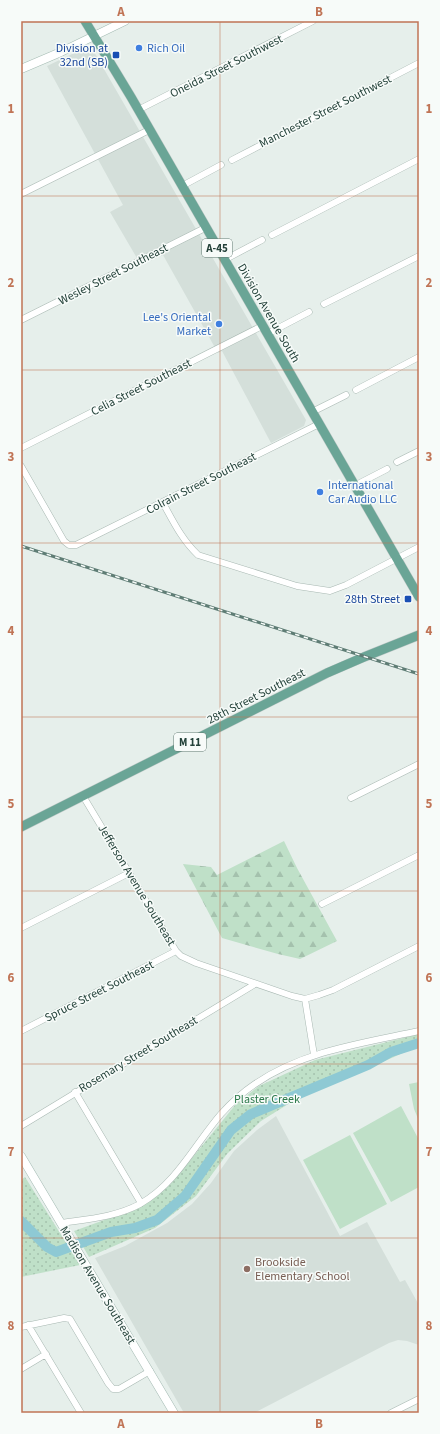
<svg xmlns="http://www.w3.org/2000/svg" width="440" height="1434" viewBox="0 0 440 1434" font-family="'Source Sans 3',sans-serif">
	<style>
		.built { fill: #d4dfda }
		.grass { fill: url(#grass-dots) }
		.forest { fill: url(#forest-firs) }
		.garden { fill: #bfe0c8 }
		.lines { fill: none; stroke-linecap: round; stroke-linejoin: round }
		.river { stroke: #8ec9d4; stroke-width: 10 }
		.street-casing { stroke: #a8b8b2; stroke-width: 7 }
		.secondary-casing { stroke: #a4bbb3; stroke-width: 9 }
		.primary-casing { stroke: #c2cac8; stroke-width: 10 }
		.street { stroke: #fff; stroke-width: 6 }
		.secondary { stroke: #fff; stroke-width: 8 }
		.primary { stroke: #6aa596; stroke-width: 9 }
		.rail-casing { stroke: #5f7d75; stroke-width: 3 }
		.rail { stroke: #f7fbf9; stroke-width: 1.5; stroke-dasharray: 4.5; stroke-linecap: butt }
		.grid { fill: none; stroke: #c07456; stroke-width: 1; stroke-opacity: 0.55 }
		.shop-dot { fill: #3f7fe0; stroke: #f7fbf9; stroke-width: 1.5 }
		.transit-dot { fill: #1a4fb4; stroke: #f7fbf9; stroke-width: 1.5 }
		.education-dot { fill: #8d6e63; stroke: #f7fbf9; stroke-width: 1.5 }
		.labels { text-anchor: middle; stroke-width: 3; stroke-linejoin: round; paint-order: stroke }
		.shield { fill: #f7fbf9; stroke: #637a73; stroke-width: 1 }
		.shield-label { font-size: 11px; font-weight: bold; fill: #24423a }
		.transit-label { font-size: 12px; fill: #164399; stroke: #f7fbf9; text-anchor: end }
		.shop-label { font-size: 12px; fill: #366cbe; stroke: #f7fbf9; text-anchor: start }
		.street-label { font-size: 12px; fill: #24423a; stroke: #f7fbf9 }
		.park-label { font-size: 12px; fill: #2d7a4b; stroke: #f7fbf9 }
		.education-label { font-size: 12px; fill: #785e54; stroke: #f7fbf9; text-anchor: start }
		.neatline { fill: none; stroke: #c07456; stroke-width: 1.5 }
		.grid-label { font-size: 13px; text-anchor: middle; font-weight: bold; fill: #c07456 }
	</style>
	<defs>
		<pattern id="grass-dots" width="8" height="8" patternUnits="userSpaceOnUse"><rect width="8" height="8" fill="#bfe0c8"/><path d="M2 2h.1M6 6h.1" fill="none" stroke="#a4c1ad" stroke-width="1.8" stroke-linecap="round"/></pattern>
		<pattern id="forest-firs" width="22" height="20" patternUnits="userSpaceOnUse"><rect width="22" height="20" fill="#bfe0c8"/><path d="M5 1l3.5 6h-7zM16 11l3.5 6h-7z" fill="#a4c1ad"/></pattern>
	</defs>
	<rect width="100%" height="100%" fill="#e6efeb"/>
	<path class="built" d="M87,47L93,50L306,420L304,426L271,443L222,351L218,353L163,255L141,265L110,212L123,205L47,66Z
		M276,1116L340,1236L367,1222L400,1282L405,1280L419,1305V1345L407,1341L398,1340L389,1343L254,1413H184L95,1258L125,1246L167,1223L192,1204L211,1183L234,1151L257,1130Z"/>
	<path class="grass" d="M419,1034V1048H414L349,1077L298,1098L261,1121L227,1154L196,1196L155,1228L89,1257L74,1231L129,1211L184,1168L236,1104L259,1086L315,1060Z
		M25,1177L80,1265L21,1277V1180Z"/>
	<path class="forest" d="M284,841L297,868L337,941L300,959L278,954L222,938L183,864L211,867L217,875Z"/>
	<path class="garden" d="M419,1082V1121L414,1109L409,1084Z
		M401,1106L419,1140V1187L391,1202L353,1133Z
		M350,1135L387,1204L340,1229L303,1160Z"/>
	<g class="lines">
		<path class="river" d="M21,1221L47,1247L56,1252L111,1232L135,1228L157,1220L185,1196L231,1130L251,1114L368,1065L391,1052L419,1043"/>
		<defs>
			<path id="street" d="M138,110L313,21
				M232,160L419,63
				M182,186L221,165
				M21,194L149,130
				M272,235L419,159
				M224,260L262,240
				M324,304L419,256
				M21,320L205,228
				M267,334L309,312
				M356,390L419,357
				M312,412L346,395
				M21,448L262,326
				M397,462L419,451
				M21,466L64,541L69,545H76L319,424
				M354,486L387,469
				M163,503C173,521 182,540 198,555L297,586L330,591L346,585L419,547
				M83,796L176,951L181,956L196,963L292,996L305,999L319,995L333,990L419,946
				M351,798L419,764
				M322,904L419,855
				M21,928L129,873
				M305,999L314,1055
				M21,1031L176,951
				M75,1092L141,1203
				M21,1126L255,984
				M61,1223C88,1219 116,1217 140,1204C177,1183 195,1144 221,1114C231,1103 243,1092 255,1084C303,1051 363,1043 419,1031
				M28,1325L81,1413
				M21,1327L64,1318L70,1319L108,1383L113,1389H119L150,1371
				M21,1369L46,1354
				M391,1413L419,1399"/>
			<path id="secondary" d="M21,69L61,52L125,21
				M21,1156L174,1413"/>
			<path id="primary" d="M85,21L131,97L419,597
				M21,827L327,673L364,657L419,635"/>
		</defs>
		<use href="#street" class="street-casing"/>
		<use href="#secondary" class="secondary-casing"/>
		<use href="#primary" class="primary-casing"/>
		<use href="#street" class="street"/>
		<use href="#secondary" class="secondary"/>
		<use href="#primary" class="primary"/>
		<defs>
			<path id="rail" d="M21,546L419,674"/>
		</defs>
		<use href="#rail" class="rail-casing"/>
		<use href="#rail" class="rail"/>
	</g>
	<path class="grid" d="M220,21V1413M21,196H419M21,370H419M21,543H419M21,717H419M21,891H419M21,1064H419M21,1238H419"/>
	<g class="shop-dot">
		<circle cx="139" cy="48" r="4"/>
		<circle cx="219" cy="324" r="4"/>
		<circle cx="320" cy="492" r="4"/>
	</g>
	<g class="transit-dot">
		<rect x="112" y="51" width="8" height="8" rx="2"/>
		<rect x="404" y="595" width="8" height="8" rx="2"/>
	</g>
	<circle class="education-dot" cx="247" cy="1269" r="4"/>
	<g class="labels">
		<g class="shield">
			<rect x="202" y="239" width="30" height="18" rx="3"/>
			<rect x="174" y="733" width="32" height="18" rx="3"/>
		</g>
		<g class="shield-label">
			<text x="217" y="252">A-45</text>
			<text x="190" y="746">M 11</text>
		</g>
		<g class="transit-label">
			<text x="108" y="52">Division at<tspan x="108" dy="14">32nd (SB)</tspan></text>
			<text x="400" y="603">28th Street</text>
		</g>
		<g class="shop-label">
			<text x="147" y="52">Rich Oil</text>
			<text x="211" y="321" text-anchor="end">Lee's Oriental<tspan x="211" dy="14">Market</tspan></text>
			<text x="328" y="489">International<tspan x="328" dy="14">Car Audio LLC</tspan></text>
		</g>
		<g class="street-label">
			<text transform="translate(226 66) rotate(-27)" y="4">Oneida Street Southwest</text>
			<text transform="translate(325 111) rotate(-27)" y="4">Manchester Street Southwest</text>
			<text transform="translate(113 274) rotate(-27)" y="4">Wesley Street Southeast</text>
			<text transform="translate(269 313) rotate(60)" y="4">Division Avenue South</text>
			<text transform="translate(141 387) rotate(-27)" y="4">Celia Street Southeast</text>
			<text transform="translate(201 483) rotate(-27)" y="4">Colrain Street Southeast</text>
			<text transform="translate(256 696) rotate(-27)" y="4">28th Street Southeast</text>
			<text transform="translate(137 885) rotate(59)" y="4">Jefferson Avenue Southeast</text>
			<text transform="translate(99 991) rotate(-27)" y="4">Spruce Street Southeast</text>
			<text transform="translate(138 1054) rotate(-31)" y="4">Rosemary Street Southeast</text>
			<text transform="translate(98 1285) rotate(59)" y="4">Madison Avenue Southeast</text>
		</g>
		<g class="park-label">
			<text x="267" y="1103">Plaster Creek</text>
		</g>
		<g class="education-label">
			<text x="255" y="1266">Brookside<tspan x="255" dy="14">Elementary School</tspan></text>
		</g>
	</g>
	<rect width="440" height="1434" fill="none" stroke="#f7fbf9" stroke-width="44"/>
	<rect x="22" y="22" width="396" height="1390" class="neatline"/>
	<g class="grid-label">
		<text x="121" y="16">A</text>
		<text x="319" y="16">B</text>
		<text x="11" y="113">1</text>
		<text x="429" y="113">1</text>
		<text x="11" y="287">2</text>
		<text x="429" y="287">2</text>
		<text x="11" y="461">3</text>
		<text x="429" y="461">3</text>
		<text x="11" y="635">4</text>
		<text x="429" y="635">4</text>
		<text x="11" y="808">5</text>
		<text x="429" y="808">5</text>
		<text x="11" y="982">6</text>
		<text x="429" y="982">6</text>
		<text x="11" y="1156">7</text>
		<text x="429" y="1156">7</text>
		<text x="11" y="1330">8</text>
		<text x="429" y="1330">8</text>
		<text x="121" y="1428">A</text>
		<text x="319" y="1428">B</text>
	</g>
</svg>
